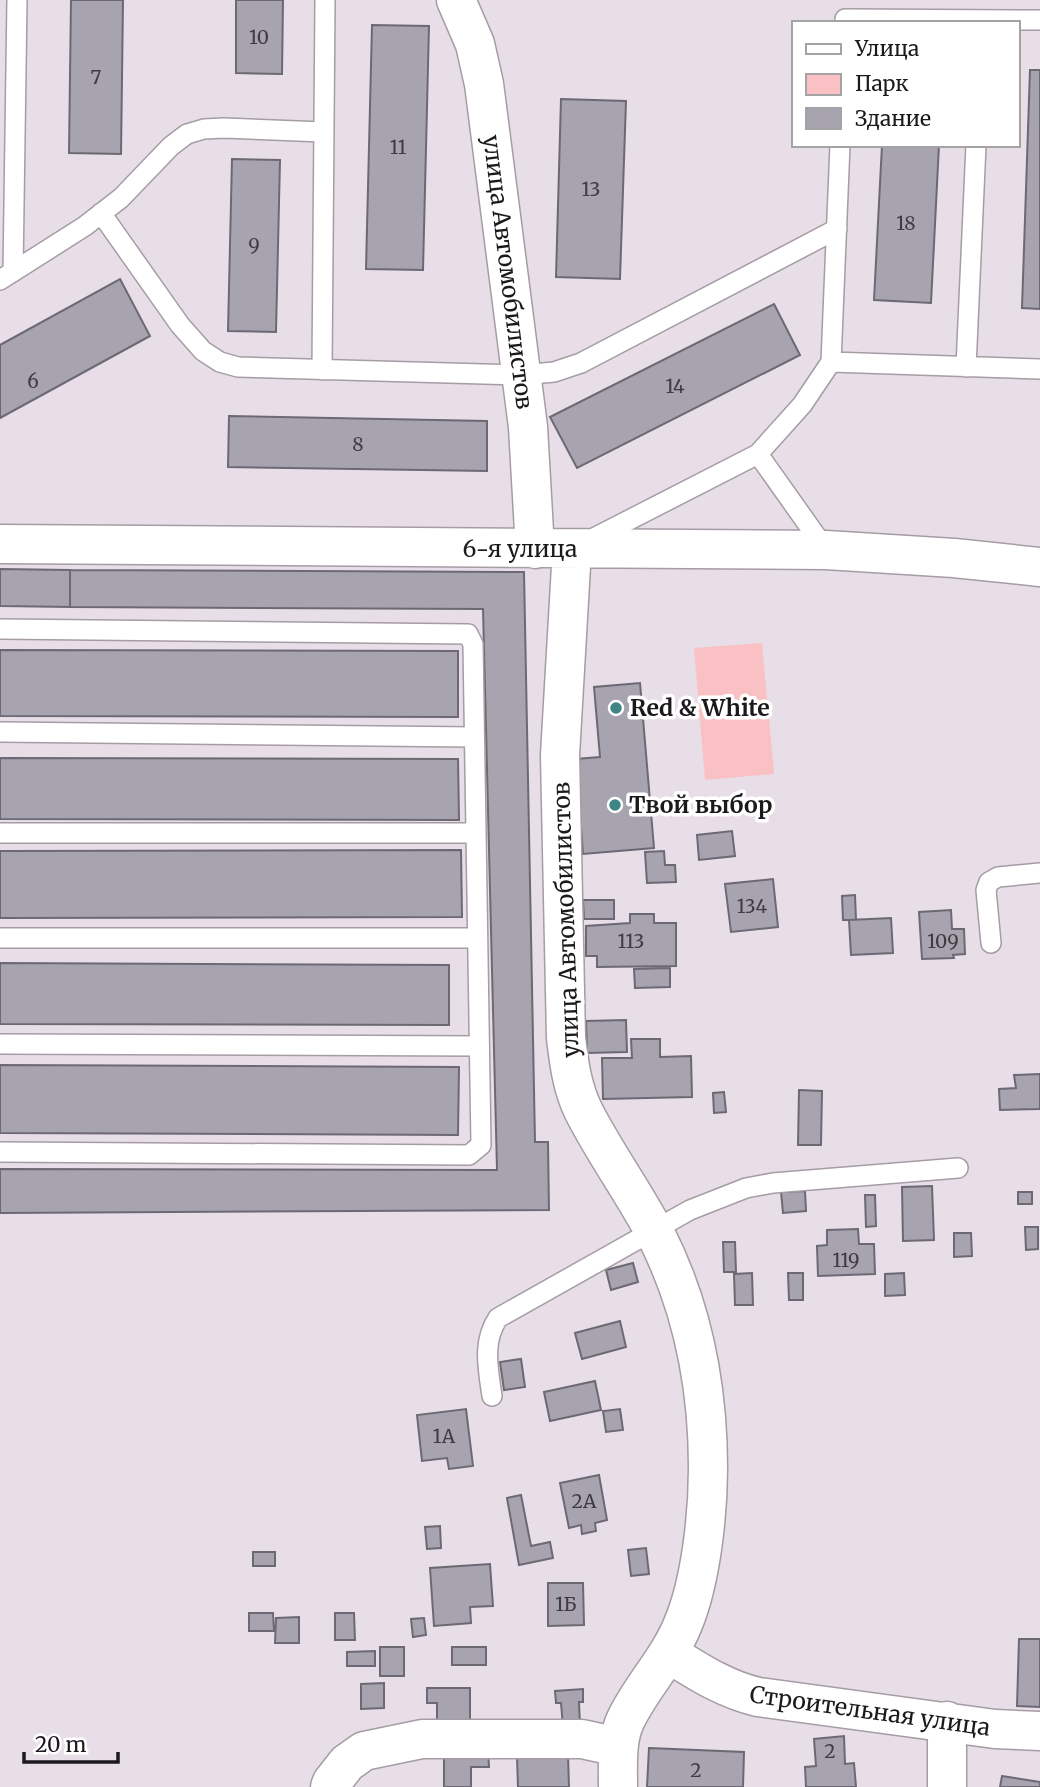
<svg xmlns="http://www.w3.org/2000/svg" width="1040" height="1787" viewBox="0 0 1040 1787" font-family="Merriweather,serif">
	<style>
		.green { fill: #f9c1c3 }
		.building { fill: #a7a4af; stroke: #6c6974; stroke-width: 2 }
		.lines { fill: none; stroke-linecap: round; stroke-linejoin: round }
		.lane-casing { stroke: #a59ca5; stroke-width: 22 }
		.street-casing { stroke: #a59ca5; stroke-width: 41 }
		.lane { stroke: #fff; stroke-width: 19 }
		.street { stroke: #fff; stroke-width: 38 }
		.poi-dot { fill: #3d8685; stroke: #fff; stroke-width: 2.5 }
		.labels { text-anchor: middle; stroke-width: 7; stroke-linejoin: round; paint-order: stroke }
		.number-label { font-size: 19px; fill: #3f3c41 }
		.street-label { font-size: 23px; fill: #1c191c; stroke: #fff }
		.poi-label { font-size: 23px; font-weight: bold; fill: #1c191c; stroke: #fff; text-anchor: start }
	</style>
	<rect width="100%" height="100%" fill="#e8dee8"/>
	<path class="green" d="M762,643L774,774L705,780L694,648Z"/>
	<path class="building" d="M71,0H123L121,154L69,153Z
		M236,0H283L282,74L236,73Z
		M372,25L429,26L423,270L366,269Z
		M1030,70H1040V309L1022,308Z
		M561,99L626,101L620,279L556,277Z
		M882,145H939L931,303L874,300Z
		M232,159L280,160L276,332L228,331Z
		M120,279L150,336L0,418V345Z
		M774,304L800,355L577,468L550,417Z
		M229,416L487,421V471L228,467Z
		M0,569L70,570V607L0,606Z
		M70,570L524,572L535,1142H548L549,1210L0,1213V1169L497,1170L483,609L70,607Z
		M0,650L458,651V717L0,716Z
		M640,683L654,848L583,854L576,759L600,757L594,687Z
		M0,758L458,759L459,820L0,819Z
		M732,831L735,856L699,860L697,835Z
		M461,850L462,917L0,918V851Z
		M664,851L665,865H675L676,882L647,883L645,852Z
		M773,879L778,927L731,932L725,884Z
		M855,895L856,920H843L842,896Z
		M583,900H614V919H584Z
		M951,910L952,929H964L965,954L953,955L954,958L922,959L919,912Z
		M630,914H654V923H676V966L597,967V956H586V926L630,923Z
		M891,918L893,953L851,955L849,920Z
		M0,963L449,965V1025L0,1024Z
		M670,968V987L635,988L634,969Z
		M626,1020L627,1052L587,1053L586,1021Z
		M631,1039H660V1057L691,1056L692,1097L603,1099L602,1058H632Z
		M0,1065L459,1067L458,1135L0,1133Z
		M1040,1074V1109L1000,1110L999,1089L1016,1088L1014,1075Z
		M799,1090L822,1091L821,1145H798Z
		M724,1092L726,1112L714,1113L713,1093Z
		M932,1186L934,1240L903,1241L902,1187Z
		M805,1191L806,1211L783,1213L781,1192Z
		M1018,1192H1032V1204H1018Z
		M865,1195H875L876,1226L866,1227Z
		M1025,1227H1038V1249L1026,1250Z
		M858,1229L859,1244H874L875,1274L818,1276L817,1246L827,1245V1230Z
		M954,1233H971L972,1256L954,1257Z
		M723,1242H735L736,1272H724Z
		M633,1263L638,1282L611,1290L606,1270Z
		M752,1273L753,1305H735L734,1274Z
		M788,1273H803V1300H789Z
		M904,1273L905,1295L885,1296V1274Z
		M620,1321L626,1347L582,1359L575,1333Z
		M521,1359L525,1387L504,1390L500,1362Z
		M595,1381L601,1410L550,1421L544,1392Z
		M466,1409L473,1466L449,1469L447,1458L422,1461L417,1415Z
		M620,1409L623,1430L606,1432L603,1411Z
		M599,1475L607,1520L595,1523L596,1531L582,1534L581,1525L569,1528L560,1483Z
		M521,1495L531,1546L550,1542L553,1558L519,1565L507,1498Z
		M440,1526L441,1548L427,1549L425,1527Z
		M646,1548L649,1574L631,1576L628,1550Z
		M253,1552H275V1566H253Z
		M490,1564L493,1606L470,1607L471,1623L434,1626L430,1568Z
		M548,1583H583L584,1625L548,1626Z
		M249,1613H273L274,1631H249Z
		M335,1613H354L355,1640H335Z
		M299,1617V1643H275L276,1618Z
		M424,1618L426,1635L413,1637L411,1619Z
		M1019,1639H1040V1707L1017,1706Z
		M380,1647H404V1676H380Z
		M452,1647H486V1665H452Z
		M375,1651V1666H347V1652Z
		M384,1683V1708L361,1709V1684Z
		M427,1688H470V1722H437V1703H427Z
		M583,1689V1702H579L580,1726L563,1727L561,1703H556L555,1691Z
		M844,1736L845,1764L854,1763L856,1787H806L805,1767L816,1766L814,1739Z
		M649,1748L744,1752L743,1787H647Z
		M488,1751L489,1767H471V1787H444V1752Z
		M568,1755L569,1787H518L517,1757Z
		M1002,1776L1040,1782V1787H1000Z"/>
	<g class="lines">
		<defs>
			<path id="lane" d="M845,19L1040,20
				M101,213L180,325L203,351L220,362L238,367L521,375L554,372L581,363L837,229
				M13,272L17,0
				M0,280L85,226L121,198L171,146L187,134L204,129L224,128L323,132
				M831,362L1040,369
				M966,367L976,145
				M322,370L325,0
				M590,540L758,454
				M826,550L758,454L802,405L831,362L840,145
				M0,629L468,634L473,644L481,1145L469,1155L0,1152
				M0,732L474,737
				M0,833H476
				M0,938H477
				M991,943L986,890L989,882L998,877L1040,873
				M0,1044L479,1046
				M492,1396C488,1368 482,1342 498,1318L690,1210L746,1188L773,1183L958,1168"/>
			<path id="street" d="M456,0L475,44L484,84L528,427L535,549
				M0,544L826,550L954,558L1040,567
				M572,549L560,755L566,1038C569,1063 572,1087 583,1110C604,1152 633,1191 655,1233C692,1305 708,1387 708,1468C708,1514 701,1581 683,1624C669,1659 642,1686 626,1719C616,1739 618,1765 618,1787
				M668,1653C697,1671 724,1689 758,1697L995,1729L1040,1731
				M330,1787L332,1782L347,1763L364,1751L422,1739H582L618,1747
				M947,1787V1721"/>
		</defs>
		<use href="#lane" class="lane-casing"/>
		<use href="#street" class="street-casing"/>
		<use href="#lane" class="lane"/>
		<use href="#street" class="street"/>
	</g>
	<g class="poi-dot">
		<circle cx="616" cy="708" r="7"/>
		<circle cx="615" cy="805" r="7"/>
	</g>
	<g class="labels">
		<g class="number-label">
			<text x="259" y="44">10</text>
			<text x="96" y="84">7</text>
			<text x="398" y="154">11</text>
			<text x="591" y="196">13</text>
			<text x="906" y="230">18</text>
			<text x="254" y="252">9</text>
			<text x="33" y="388">6</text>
			<text x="675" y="393">14</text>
			<text x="358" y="451">8</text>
			<text x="752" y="913">134</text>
			<text x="631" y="948">113</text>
			<text x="943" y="948">109</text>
			<text x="846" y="1267">119</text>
			<text x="444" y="1443">1А</text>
			<text x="584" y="1508">2А</text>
			<text x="566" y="1611">1Б</text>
			<text x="830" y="1758">2</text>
			<text x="696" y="1777">2</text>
		</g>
		<g class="street-label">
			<text transform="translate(508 272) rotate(83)" y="8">улица Автомобилистов</text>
			<text x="520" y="557">6-я улица</text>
			<text transform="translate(566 920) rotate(-92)" y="8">улица Автомобилистов</text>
			<text transform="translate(870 1711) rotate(8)" y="8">Строительная улица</text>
		</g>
		<g class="poi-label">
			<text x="630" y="716">Red &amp; White</text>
			<text x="629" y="813">Твой выбор</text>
		</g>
	</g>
	<rect x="792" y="21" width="228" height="126" fill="#ffffff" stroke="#a4a3a4" stroke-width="2"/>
	<rect x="806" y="44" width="35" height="10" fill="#ffffff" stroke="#a4a3a4" stroke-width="2"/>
	<text x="855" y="56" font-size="21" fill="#1c191c">Улица</text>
	<rect x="806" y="74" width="35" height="21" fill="#f9c1c3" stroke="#a4a3a4" stroke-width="2"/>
	<text x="855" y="91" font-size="21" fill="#1c191c">Парк</text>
	<rect x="806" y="108" width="35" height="21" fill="#a7a4af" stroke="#a4a3a4" stroke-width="2"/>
	<text x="855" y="126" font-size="21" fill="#1c191c">Здание</text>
	<path d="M24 1752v10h94v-10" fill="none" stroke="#1c191c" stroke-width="3.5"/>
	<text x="35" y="1752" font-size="21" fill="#1c191c" stroke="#ffffff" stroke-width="5" paint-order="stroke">20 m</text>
</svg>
